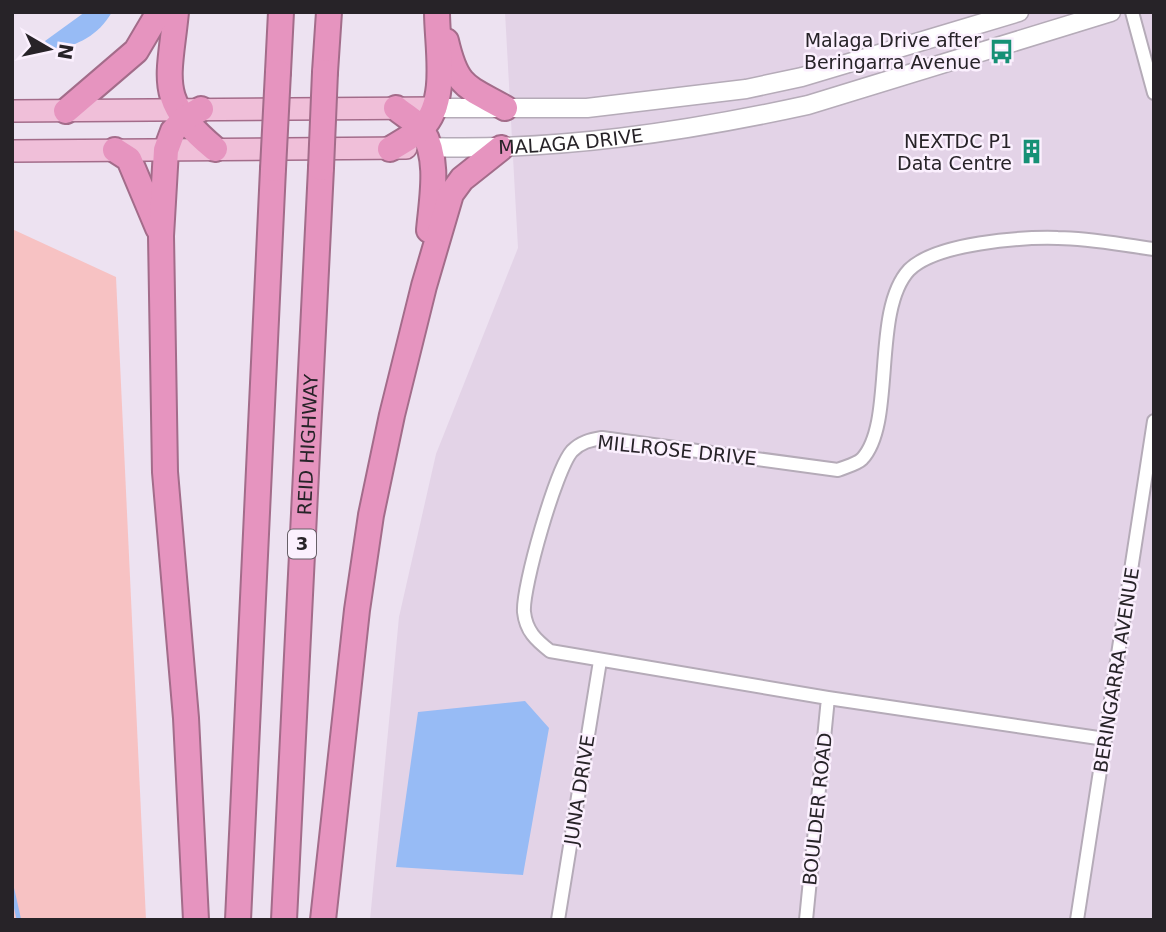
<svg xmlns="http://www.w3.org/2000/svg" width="1166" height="932" viewBox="0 0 1166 932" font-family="'DejaVu Sans',sans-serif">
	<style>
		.built { fill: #e3d3e7 }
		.green { fill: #f7c2c3 }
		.water { fill: #97bbf5 }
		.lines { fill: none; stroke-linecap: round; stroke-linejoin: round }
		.stream { stroke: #97bbf5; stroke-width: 4.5 }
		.minor-casing { stroke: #b5abb8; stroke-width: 16 }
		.secondary-casing { stroke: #b5abb8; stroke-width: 21 }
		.primary-casing { stroke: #a36c8a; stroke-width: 24 }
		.motorway-casing { stroke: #a36c8a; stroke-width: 28 }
		.minor { stroke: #fff; stroke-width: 12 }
		.secondary { stroke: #fff; stroke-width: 18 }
		.primary { stroke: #f0bfd9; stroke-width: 21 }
		.motorway { stroke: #e694bf; stroke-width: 24 }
		.motorway-bridge-casing { stroke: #a36c8a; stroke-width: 28; stroke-linecap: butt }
		.motorway-bridge { stroke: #e694bf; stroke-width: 24 }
		.labels { text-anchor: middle; stroke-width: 5; stroke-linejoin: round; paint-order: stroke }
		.shield { fill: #fbf0fe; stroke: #676068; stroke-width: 2 }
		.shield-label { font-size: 18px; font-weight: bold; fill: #272328 }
		.poi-label { font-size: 19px; fill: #272328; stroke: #fbf0fe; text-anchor: end }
		.street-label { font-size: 19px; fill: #272328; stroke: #fbf0fe }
	</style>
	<rect width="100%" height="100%" fill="#ede2f1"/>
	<path class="built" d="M505,12H1154V920H370L399,617L436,454L518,248Z"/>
	<path class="green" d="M12,229L116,277L146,920H12Z"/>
	<path class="water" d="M85,12H112C98,36 78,45 52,51L45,41Z
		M525,701L549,728L523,875L396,867L418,712Z"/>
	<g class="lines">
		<path class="stream" d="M12,889L19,920"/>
		<defs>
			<path id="minor" d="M1132,12L1154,93
				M1105,739L828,698L550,651C536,640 526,631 524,612C522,588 556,469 572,451C581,442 590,440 602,438L838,470C845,467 857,464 862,459C896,423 871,311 909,270C936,243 1021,237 1058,238C1090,238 1122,245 1154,249
				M558,920L600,661
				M806,920L828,698
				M1077,920L1154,421"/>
			<g id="secondary">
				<path d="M436,108H587L746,89L802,77L1019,12"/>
				<path id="s1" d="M429,147C557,151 684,132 808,105L1111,12"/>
			</g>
			<path id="primary" d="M12,111L436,108
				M12,151L406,148"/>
			<g id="motorway">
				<path d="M176,12C169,82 156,100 215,149"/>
				<path d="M446,41C457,88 466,86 505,108"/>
				<path d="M278,72L281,12"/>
				<path d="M325,72L329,12"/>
				<path d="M396,108C404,115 417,122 422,130C440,159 432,197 429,230"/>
				<path d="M66,111L136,51L159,12"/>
				<path d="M390,149C400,143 413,136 422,128C449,101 437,47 437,12"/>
				<path d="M115,150L129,159L158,228"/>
				<path d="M196,920L186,718L165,472L161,236L166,150L173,131L184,119L201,109"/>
				<path d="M238,920L273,169"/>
				<path id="s2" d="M284,920L321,168"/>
				<path d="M323,920L357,610L371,515L392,415L424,286L451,194L462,179L501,148"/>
			</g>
		</defs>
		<use href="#minor" class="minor-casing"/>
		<use href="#secondary" class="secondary-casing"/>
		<use href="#primary" class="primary-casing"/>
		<use href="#motorway" class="motorway-casing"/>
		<use href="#minor" class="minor"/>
		<use href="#secondary" class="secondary"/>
		<use href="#primary" class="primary"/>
		<use href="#motorway" class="motorway"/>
		<defs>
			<path id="motorway-bridge" d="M321,168L325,72
				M273,169L278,72"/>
		</defs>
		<use href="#motorway-bridge" class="motorway-bridge-casing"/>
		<use href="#motorway-bridge" class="motorway-bridge"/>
	</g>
	<defs>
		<symbol id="bus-bare" viewBox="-9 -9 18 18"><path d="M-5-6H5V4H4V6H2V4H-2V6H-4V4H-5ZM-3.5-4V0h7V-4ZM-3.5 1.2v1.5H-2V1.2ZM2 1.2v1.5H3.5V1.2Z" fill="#169075" stroke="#fbf0fe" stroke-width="2.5" paint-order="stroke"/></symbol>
		<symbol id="building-bare" viewBox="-9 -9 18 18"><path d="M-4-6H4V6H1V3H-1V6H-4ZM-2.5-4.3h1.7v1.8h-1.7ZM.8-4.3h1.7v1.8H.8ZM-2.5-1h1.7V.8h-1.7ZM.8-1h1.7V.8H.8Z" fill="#169075" stroke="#fbf0fe" stroke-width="2.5" paint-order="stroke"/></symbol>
	</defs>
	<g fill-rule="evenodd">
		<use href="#bus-bare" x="984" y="34" width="35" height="35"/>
		<use href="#building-bare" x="1014" y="134" width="35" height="35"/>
	</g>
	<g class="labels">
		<rect class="shield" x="288" y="529.5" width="28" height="29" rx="5"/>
		<g class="shield-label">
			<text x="302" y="550">3</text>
		</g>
		<g class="poi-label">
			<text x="981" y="47">Malaga Drive after<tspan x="981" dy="22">Beringarra Avenue</tspan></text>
			<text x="1012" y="148">NEXTDC P1<tspan x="1012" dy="22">Data Centre</tspan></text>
		</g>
		<g class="street-label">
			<text dy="7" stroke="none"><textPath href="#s1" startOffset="142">MALAGA DRIVE</textPath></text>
			<text dy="7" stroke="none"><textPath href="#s2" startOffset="476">REID HIGHWAY</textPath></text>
			<text transform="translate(677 450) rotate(6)" y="7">MILLROSE DRIVE</text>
			<text transform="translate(1116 670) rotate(-81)" y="7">BERINGARRA AVENUE</text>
			<text transform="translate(579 790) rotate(-81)" y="7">JUNA DRIVE</text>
			<text transform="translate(817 809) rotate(-84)" y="7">BOULDER ROAD</text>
		</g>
	</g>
	<rect width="1166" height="932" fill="none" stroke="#272328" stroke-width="28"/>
	<g transform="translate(49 49) rotate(99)" stroke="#fbf0fe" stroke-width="5" paint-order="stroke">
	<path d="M0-5L12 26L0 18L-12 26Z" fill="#272328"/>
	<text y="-10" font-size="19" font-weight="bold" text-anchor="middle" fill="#272328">N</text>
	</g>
</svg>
